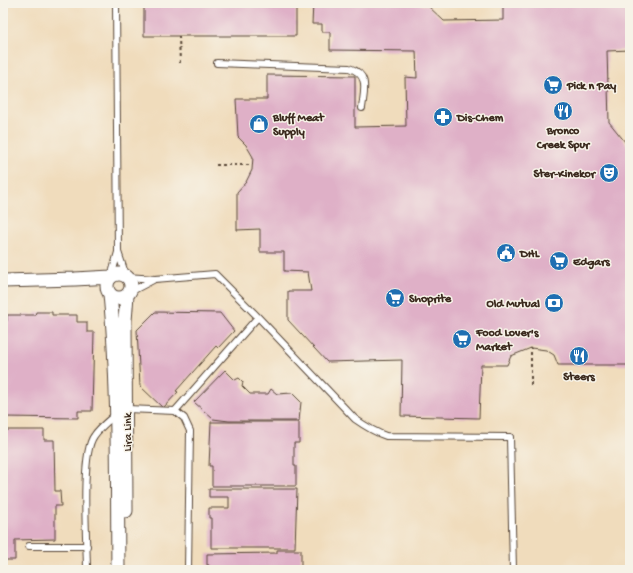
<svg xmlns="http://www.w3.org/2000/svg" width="633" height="573" viewBox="0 0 633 573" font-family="'Gochi Hand',sans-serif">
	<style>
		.building { fill: #dfb0c7 }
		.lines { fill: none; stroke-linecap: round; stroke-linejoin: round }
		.lane-casing { stroke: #564536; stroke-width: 8 }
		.street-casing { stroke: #564536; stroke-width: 15 }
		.path { stroke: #564536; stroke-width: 2; stroke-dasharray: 3 3; stroke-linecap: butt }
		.lane { stroke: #fff; stroke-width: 6 }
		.street { stroke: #fff; stroke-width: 13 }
		.labels { text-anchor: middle; stroke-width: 3; stroke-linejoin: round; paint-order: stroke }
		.poi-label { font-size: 12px; font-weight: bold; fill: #3b2a1e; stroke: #f7f3e8; text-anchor: start }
		.street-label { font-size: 12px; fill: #3b2a1e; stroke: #f7f3e8 }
	</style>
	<rect width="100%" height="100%" fill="#f7f3e8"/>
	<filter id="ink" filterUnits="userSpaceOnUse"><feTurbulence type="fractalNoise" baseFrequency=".025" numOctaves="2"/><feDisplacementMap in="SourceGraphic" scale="8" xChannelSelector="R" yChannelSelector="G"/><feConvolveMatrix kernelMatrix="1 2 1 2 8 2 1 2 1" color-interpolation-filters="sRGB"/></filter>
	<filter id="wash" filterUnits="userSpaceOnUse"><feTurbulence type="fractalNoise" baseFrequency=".012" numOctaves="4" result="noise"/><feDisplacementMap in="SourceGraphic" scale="16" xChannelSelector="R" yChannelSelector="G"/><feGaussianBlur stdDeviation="0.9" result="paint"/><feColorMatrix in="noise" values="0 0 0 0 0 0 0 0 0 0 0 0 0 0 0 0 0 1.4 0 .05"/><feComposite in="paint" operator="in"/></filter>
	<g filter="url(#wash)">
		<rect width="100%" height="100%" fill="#f0dcbc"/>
		<g id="blocks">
			<path class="building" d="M144,3H296V36H144Z
				M313,3H421V5H427L444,21L503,20V3H630V50L607,51L609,122L630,148V365H558L554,355L546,350L531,348L511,356L507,365H481L479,418L401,416L402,360L327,362L288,320V291H311L308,272L284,271V252H260V229L237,230V192L246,182L252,170L253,157L246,145L238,137L236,99H267V75L355,76V127L406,126L405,77L417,78L416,51L330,50V32H322V24H312Z
				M36,312H52V315H77V322H87V332H94L92,411H78V418L5,417L6,411H3V321H7V315H35Z
				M155,312L220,313L234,331L218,348L216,346L176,391L178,392L163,408L140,386L137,330Z
				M225,370L235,380L239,378L243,382L242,386L250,394H268L271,389L277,394L292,393L301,402L299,421H229L213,419L194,402Z
				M211,422H299V443H294V466H296V486H212V466H209Z
				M3,430H44V440H54L55,491H60L61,506H55V539L15,540V560H3Z
				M209,489H297L295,548H211V518H209V508H229V497H209Z
				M277,550H301V570H209V565H207V554L277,553Z"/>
		</g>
	</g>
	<g filter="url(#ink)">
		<use href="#blocks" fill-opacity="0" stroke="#564536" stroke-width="1"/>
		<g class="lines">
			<defs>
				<path id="lane" d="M217,63L349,68C370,74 364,91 362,108
					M118,252L126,276
					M111,277L118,252L116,3
					M127,277L155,279L215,274L258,317L355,419C365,426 374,432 386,436L510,437L513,570
					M130,292L153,280
					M124,410L127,409L175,411L184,418L190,431L188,570
					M175,411L258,317
					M29,546H87
					M87,570C87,544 80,454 94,436C99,428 108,421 116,414"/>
				<path id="street" d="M107 286a12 12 0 1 1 24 0a12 12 0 1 1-24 0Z
					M3,281L75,279L111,277
					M110,294C119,385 117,478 118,570
					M126,511L125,321L127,295"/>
			</defs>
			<use href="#lane" class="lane-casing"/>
			<use href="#street" class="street-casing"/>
			<path class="path" d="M179,36L180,63
				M216,165H252
				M531,385V348"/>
			<use href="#lane" class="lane"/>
			<use href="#street" class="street"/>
		</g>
	</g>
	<defs>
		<symbol id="supermarket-disc" viewBox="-11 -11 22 22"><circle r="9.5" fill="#1f6fb2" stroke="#f7f3e8"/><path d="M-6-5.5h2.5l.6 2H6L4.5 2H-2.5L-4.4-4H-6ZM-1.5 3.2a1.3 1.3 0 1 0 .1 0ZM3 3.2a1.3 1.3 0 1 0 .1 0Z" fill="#fff"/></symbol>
		<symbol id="restaurant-disc" viewBox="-11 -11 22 22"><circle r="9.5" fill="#1f6fb2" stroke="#f7f3e8"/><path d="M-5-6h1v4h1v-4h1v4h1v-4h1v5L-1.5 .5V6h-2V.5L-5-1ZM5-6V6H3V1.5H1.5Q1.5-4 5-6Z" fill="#fff"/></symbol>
		<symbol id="pharmacy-disc" viewBox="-11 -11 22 22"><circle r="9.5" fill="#1f6fb2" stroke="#f7f3e8"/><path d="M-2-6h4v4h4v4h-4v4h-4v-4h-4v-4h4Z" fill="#fff"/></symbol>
		<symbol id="shop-disc" viewBox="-11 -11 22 22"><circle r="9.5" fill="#1f6fb2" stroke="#f7f3e8"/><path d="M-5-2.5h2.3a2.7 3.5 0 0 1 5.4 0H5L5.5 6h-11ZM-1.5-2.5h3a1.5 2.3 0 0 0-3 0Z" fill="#fff"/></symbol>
		<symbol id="theatre-disc" viewBox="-11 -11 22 22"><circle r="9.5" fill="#1f6fb2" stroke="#f7f3e8"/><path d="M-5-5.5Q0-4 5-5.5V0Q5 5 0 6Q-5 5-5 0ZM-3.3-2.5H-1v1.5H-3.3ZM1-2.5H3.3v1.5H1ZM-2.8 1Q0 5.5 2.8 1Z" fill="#fff"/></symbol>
		<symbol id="civic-disc" viewBox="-11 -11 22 22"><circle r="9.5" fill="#1f6fb2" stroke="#f7f3e8"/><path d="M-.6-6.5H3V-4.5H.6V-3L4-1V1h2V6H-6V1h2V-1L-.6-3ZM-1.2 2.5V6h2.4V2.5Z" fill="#fff"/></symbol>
		<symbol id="bank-disc" viewBox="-11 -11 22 22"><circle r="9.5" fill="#1f6fb2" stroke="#f7f3e8"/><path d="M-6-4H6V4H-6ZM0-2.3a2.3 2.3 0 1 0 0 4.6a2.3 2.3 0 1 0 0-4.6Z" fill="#fff"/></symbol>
	</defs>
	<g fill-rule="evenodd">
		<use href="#supermarket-disc" x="542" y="74" width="22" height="22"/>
		<use href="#restaurant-disc" x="552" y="100" width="22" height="22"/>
		<use href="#pharmacy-disc" x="432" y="106" width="22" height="22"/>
		<use href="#shop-disc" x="248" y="113" width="22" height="22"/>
		<use href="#theatre-disc" x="598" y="162" width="22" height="22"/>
		<use href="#civic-disc" x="495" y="242" width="22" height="22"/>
		<use href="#supermarket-disc" x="548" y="250" width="22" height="22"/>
		<use href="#supermarket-disc" x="384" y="287" width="22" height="22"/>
		<use href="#bank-disc" x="543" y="292" width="22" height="22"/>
		<use href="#supermarket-disc" x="451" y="328" width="22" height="22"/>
		<use href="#restaurant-disc" x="568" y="345" width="22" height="22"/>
	</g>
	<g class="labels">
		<g class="poi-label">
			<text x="567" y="89">Pick n Pay</text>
			<text x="273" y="121">Bluff Meat<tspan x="273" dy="14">Supply</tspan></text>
			<text x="457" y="121">Dis-Chem</text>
			<text x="563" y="134" text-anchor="middle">Bronco<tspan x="563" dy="14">Creek Spur</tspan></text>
			<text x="595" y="177" text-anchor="end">Ster-Kinekor</text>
			<text x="520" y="257">DHL</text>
			<text x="573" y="265">Edgars</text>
			<text x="409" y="302">Shoprite</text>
			<text x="540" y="307" text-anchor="end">Old Mutual</text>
			<text x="476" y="336">Food Lover's<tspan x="476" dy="14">Market</tspan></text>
			<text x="579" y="380" text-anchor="middle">Steers</text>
		</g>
		<g class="street-label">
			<text transform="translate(127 432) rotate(-90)" y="4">Lira Link</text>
		</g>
	</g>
	<rect width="633" height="573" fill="none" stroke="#f7f3e8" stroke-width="16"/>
</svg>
